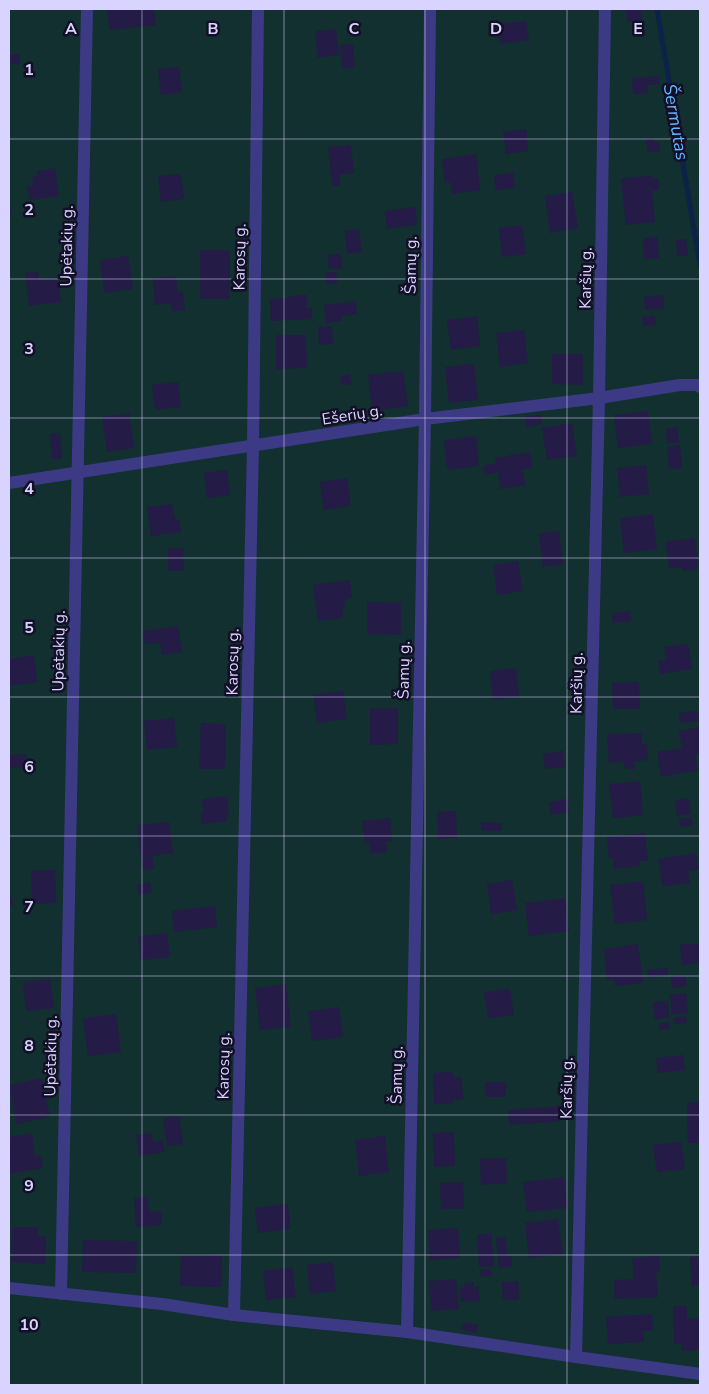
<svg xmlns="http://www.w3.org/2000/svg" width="709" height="1394" viewBox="0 0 709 1394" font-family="'Nunito Sans',sans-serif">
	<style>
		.green { fill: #12302f }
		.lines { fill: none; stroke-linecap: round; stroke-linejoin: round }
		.stream { stroke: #0c2248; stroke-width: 5 }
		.building { fill: #241b47 }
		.street { stroke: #3d3a85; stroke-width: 12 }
		.grid { fill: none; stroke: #d9d4ff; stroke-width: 1; stroke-opacity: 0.55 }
		.labels { text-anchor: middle; stroke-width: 5; stroke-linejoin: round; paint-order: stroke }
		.street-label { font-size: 16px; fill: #d9d4ff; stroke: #130f26 }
		.water-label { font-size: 18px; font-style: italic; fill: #62b6ff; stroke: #130f26 }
		.grid-label { font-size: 16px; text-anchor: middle; font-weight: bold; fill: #d9d4ff; stroke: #130f26; stroke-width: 5; stroke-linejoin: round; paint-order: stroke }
	</style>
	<rect width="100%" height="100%" fill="#130f26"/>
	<path class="green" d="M9,9H700V1385H9Z"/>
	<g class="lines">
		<path class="stream" d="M657,9L700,265"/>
	</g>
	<path class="building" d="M107,9H154L156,25L110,30Z
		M626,9H641L642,20L627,22Z
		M526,21L529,40L500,44L498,24Z
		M336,29L339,55L318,58L315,31Z
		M353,44L355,67L342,68L340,45Z
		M19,54L20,63L11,64L10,55Z
		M179,67L182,92L161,95L158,69Z
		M659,76L660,85H648V93L633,94L632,78Z
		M526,129L528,151L506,154L503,132Z
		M646,138H654V142H659L660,151L648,152Z
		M351,145L354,173L339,175L340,185L332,186L328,147Z
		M476,154L480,190L452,194L450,182L445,183L442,159Z
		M55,168L59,196L30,200L27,186L34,185L32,176H38L37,171Z
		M513,173L515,188L496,190L494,175Z
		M181,174L184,199L161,202L158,176Z
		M652,176V179L658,178L659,190L652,191L655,222L626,225L621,178Z
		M572,192L578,228L550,233L545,196Z
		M9,200L12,214H9Z
		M415,207L417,225L387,229L385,211Z
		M522,225L526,254L502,257L499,228Z
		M359,229L362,252L347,254L345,231Z
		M658,237L659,258L644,259L643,238Z
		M686,239L688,255L677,256L676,240Z
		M200,250H230V299H200Z
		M341,254L342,269H329L328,255Z
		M128,256L133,289L104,293L100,260Z
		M38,272L39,280L58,278L61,302L29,306L25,273Z
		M336,272L337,283L326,284L325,273Z
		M176,276L178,292L183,291L185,310L172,311L171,303L155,305L153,278Z
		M307,295V308H312V319L271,321L270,299L289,298V296Z
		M663,295L664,309L645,310L644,297Z
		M355,301L357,314L342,316V321L326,323L324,305Z
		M477,316L480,346L451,350L447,320Z
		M655,316L656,325L643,326L642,317Z
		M332,326L333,344L319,345L318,327Z
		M524,330L528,363L500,367L496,333Z
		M276,335H306L307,368L276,369Z
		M552,354H583V385L552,384Z
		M474,364L478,400L449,403L445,367Z
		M403,371L408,406L372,411L368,375Z
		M350,374L352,384L342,385L340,376Z
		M178,382L181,407L155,410L152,385Z
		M648,411L652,444L618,448L614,415Z
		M129,413L134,448L107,452L102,417Z
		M541,415L542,424L526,427L524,417Z
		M572,423L577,456L547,460L542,428Z
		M677,427L679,442L667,443L666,429Z
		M60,433L62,459H52L50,434Z
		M476,436L479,466L447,470L444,440Z
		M680,445L682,468L669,469L667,447Z
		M530,452L532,468L523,469L525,485L500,489L498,472L485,475L483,466L496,463L495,458Z
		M646,465L649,494L620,497L617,468Z
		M227,470L230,495L207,498L204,473Z
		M347,478L351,506L324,510L320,482Z
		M172,504L175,519H179L181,532L151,536L147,507Z
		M653,514L657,549L624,553L620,518Z
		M559,531L563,564L543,567L539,534Z
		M695,538L698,569L683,571L682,567L669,568L666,542Z
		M168,548H183L184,571H168Z
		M518,561L523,591L497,595L493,565Z
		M350,580L352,598L345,600L342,618L318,621L313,585Z
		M367,602L401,603V635L367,634Z
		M630,611L631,621L613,623L612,613Z
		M178,626L182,652L162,655L160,643L145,644L143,631Z
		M688,644L692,669L660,674L658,661L666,660L664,647Z
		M34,655L37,682L9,686V659Z
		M516,668L519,697L493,700L490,671Z
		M639,682L640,709H613L612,683Z
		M343,691L347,719L317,723L313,695Z
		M370,708H398V744L370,745Z
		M698,711L699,721L680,723L679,713Z
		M174,718L177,747L147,750L144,721Z
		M201,723L226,724L225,769H199Z
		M700,727V753L695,754L698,770L661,777L657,752L682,748L679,731Z
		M641,733L642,744H647L648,760L634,761L635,769H625L624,762L609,763L607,734Z
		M563,751L565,767L545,769L543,754Z
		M26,754V767L9,768V755Z
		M640,781L643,815L613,818L609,784Z
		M227,796L229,815H226L227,821L202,824L200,813L204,812L202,799Z
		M689,798L691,814L677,816L675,800Z
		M567,799L569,812L551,815L549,802Z
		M456,811L457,838L438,839L437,812Z
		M691,817L693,825L680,827L679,819Z
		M390,818L392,841H386L387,852L370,854L369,843L365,844L362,821Z
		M169,822L173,853L152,856L154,869L142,870L137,825Z
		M481,822L502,823L501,831L481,830Z
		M645,833L648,861H639L640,866L613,869V859H609L607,837Z
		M696,853L699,869L688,871L690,883L663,887L658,859Z
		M31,870H55L56,903L32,904Z
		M512,880L517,910L491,914L487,884Z
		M643,881L647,920L615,924L610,885Z
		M150,882L152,892L139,895L137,885Z
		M9,890L13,905L9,906Z
		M565,898L569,931L529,936L525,903Z
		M215,906L217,927L174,932L172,911Z
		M167,933L170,957L141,960L138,937Z
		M700,943V963L682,965L680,945Z
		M638,944L643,983L615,986L614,979L607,980L604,949Z
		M667,968L668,975L648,978L647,970Z
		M685,975L687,986L672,988L671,977Z
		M50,979L54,1008L26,1011L23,982Z
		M286,984L291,1027L260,1030L255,988Z
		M510,989L514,1015L488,1018L484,992Z
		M686,993L688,1013L672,1014L670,994Z
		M668,1001L669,1018L655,1019L653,1002Z
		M339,1007L343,1037L312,1041L308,1011Z
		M116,1014L121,1052L88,1056L83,1018Z
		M686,1016L687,1023L675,1024L674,1018Z
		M669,1022L670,1029L660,1030L659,1023Z
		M683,1055L685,1070L658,1073L656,1058Z
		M453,1072V1077H462L463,1099L454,1100V1103L434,1104L433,1073Z
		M42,1078L50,1117L16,1124L9,1085Z
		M485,1082H506V1097H485Z
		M687,1102H700V1143H688Z
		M561,1106L562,1121L509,1125L508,1110Z
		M179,1116L183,1144L167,1146L163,1118Z
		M454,1132L455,1166L434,1167L433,1133Z
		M32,1133L35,1156L41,1155L43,1168L9,1174V1137Z
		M152,1133L153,1142L163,1140L165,1152L139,1156L136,1135Z
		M385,1136L389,1172L359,1176L355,1140Z
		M681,1142L685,1169L657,1172L653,1145Z
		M506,1158L507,1183L481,1185L480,1159Z
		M564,1177L568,1208L527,1212L523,1182Z
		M463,1182L464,1209H441L440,1183Z
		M148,1197L149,1212L161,1211L162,1225L136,1227L134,1198Z
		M288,1204L290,1229L258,1233L255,1208Z
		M558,1219L563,1254L529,1258L525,1223Z
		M12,1227H38V1236H46L45,1264L11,1262Z
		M458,1228L460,1258L430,1260L428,1230Z
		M491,1233L494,1266L479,1267L477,1235Z
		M506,1237L507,1256H511L512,1266L499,1268L496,1238Z
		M83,1240L137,1241L136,1273L82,1272Z
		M181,1255L222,1256L221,1287L180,1286Z
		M659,1256L660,1272H656L658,1297L615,1299L614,1280L634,1279L632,1258Z
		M690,1257H700V1286L692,1287Z
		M333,1262L336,1291L310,1294L307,1265Z
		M292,1267L296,1297L266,1300L263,1271Z
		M491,1269L492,1276L481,1277L480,1270Z
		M456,1279L459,1309L431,1311L429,1281Z
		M518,1281L519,1299L503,1300L502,1282Z
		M474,1282V1287L478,1286L480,1301L461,1302L460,1288L464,1287L465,1283Z
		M673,1306H687V1319L700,1318V1350L681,1351V1344H674Z
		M652,1314L653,1330L643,1331L644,1342L608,1344L606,1317Z
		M463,1322L478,1325L476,1333L461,1330Z"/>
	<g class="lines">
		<path class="street" d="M9,483L425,419L599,398L680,385H698L700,387
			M9,1288L162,1304L234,1315L407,1332L576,1357L700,1374
			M61,1294L87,9
			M234,1315L253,446L258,9
			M407,1332L425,419L430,9
			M576,1357L599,398L605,9"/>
	</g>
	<path class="grid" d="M142,9V1385M284,9V1385M425,9V1385M567,9V1385M9,139H700M9,279H700M9,418H700M9,558H700M9,697H700M9,836H700M9,976H700M9,1115H700M9,1255H700"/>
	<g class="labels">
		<g class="street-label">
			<text transform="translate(66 246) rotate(-89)" y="6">Upėtakių g.</text>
			<text transform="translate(239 257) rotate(-89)" y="6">Karosų g.</text>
			<text transform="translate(410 265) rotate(-89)" y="6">Šamų g.</text>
			<text transform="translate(585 278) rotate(-89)" y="6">Karšių g.</text>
			<text transform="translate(352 414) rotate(-9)" y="6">Ešerių g.</text>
			<text transform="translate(58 651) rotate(-89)" y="6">Upėtakių g.</text>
			<text transform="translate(232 662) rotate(-89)" y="6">Karosų g.</text>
			<text transform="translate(403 670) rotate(-89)" y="6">Šamų g.</text>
			<text transform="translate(576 683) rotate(-89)" y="6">Karšių g.</text>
			<text transform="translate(50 1056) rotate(-89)" y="6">Upėtakių g.</text>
			<text transform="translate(223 1066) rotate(-89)" y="6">Karosų g.</text>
			<text transform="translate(396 1075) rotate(-89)" y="6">Šamų g.</text>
			<text transform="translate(566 1088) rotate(-89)" y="6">Karšių g.</text>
		</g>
		<g class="water-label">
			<text transform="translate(676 122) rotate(80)" y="6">Šermutas</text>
		</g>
	</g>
	<g class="grid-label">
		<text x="71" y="34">A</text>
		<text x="213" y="34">B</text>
		<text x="354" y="34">C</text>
		<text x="496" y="34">D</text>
		<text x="638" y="34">E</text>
		<text x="29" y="75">1</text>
		<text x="29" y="215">2</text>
		<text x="29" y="354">3</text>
		<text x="29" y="494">4</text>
		<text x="29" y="633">5</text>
		<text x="29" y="772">6</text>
		<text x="29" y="912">7</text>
		<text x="29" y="1051">8</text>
		<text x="29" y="1191">9</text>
		<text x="29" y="1330">10</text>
	</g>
	<rect width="709" height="1394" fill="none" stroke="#d9d4ff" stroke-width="20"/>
</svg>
